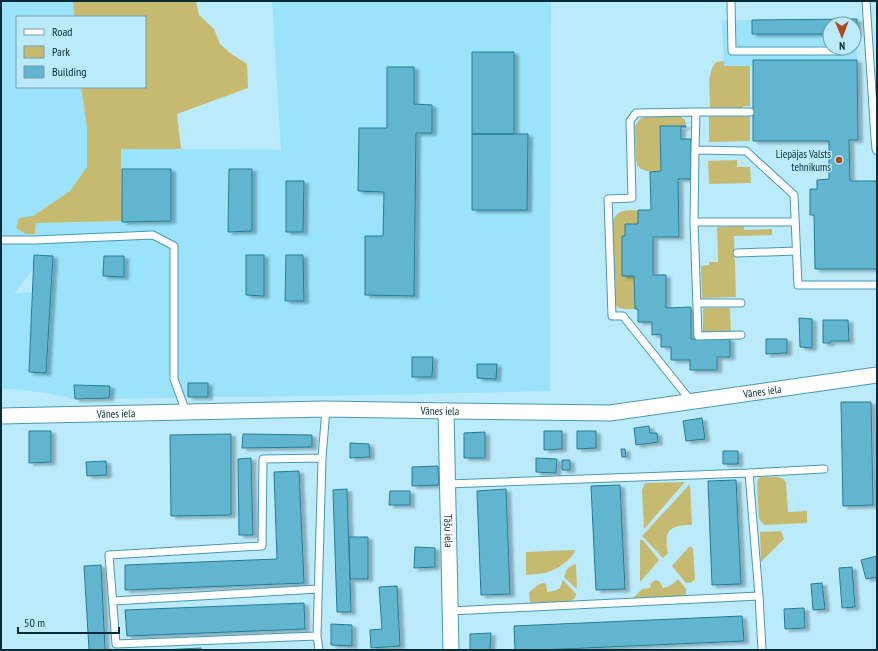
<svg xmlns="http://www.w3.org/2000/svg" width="878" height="651" viewBox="0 0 878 651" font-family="'PT Sans Narrow',sans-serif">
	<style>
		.built { fill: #9ae3fb; fill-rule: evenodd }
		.green { fill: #c6ba70 }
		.building { fill: #62b5cf; stroke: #237d95; filter: url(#shadow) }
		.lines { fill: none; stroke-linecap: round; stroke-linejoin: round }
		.service-casing { stroke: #469ab3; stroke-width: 9 }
		.minor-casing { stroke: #469ab3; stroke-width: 17 }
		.service { stroke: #fff; stroke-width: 7 }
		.minor { stroke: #fff; stroke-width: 15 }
		.poi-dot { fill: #ae481f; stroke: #bbeafa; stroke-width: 1.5 }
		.labels { text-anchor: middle; stroke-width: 3; stroke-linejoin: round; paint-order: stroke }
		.poi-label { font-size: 11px; fill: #072c36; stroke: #bbeafa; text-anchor: end }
		.street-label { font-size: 11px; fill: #072c36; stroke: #bbeafa }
	</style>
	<defs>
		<filter id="shadow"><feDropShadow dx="4.5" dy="2.5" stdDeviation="1" flood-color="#0004"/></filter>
	</defs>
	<rect width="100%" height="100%" fill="#bbeafa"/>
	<path class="built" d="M1,1H73L74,17H17V87H81L87,127V167L70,191L33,216L35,234L36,223L122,221V169L121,149H181L281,150L272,1H551L550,391L325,396L188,397L170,398L75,399L47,393L1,388ZM33,269L32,293H15V292Z
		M722,20H752L753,34H830V48H854V34H857V60H753V66H724Z"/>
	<path class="green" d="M73,1H196L199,15L214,29L220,44L230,53L247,64L248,88L177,114L181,149H121L122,221L36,223L35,234H26L16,228L19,218L33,216L70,191L87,167V127L81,87H145V17H74Z
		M724,61V66H750V106H743V109H713L710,107C710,96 706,69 717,62C718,62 723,61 724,61Z
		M714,114H750V141L709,142V117Z
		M647,116H680L685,120L686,126H660L661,171L650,172L641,169L637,165L636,159L635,126L640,119Z
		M737,160V167H750L751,183L709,184L708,161Z
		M638,210V224H625V236H622V276H634L635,309C623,309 619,311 612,301L613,220C620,208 626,211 638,210Z
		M744,226V230L772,229V235L734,236L736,297L702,298L701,266L709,265V262H718L717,227Z
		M703,308H730L731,333L703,334Z
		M760,477H778L783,479L786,482L788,512L807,511V523L764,525L759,519L757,484L758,479Z
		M685,482L644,529L642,490L644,485L646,483Z
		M690,484L692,525C684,525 669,525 667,536C666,541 667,548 668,553L663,558L642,536Z
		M781,531L784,539L761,562L760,532Z
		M640,540H643L659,560L640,582Z
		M691,546L693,549L695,579C692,582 691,583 686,583L672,566L689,547Z
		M575,550C573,559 557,569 549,572C542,574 533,574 526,575V552Z
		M576,564L577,589L564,577C566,570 568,566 576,564Z
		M678,579L686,589V595L682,597L633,598L642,589L650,588L651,583L656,580L660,582L663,588C669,587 673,584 678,579Z
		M563,580L576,594L575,598L571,601L530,603L529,593C534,588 548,574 547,592L554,591L560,588Z"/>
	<path class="building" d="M857,19V34H854V24H830V34H752V20Z
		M472,52H514V134H472Z
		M753,60H857L858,140H849L850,181H877V269H815L814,215H810V189H817V180L829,179V141H753Z
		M387,67H414V104L432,105V133H416L414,296L365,295V236H383L384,192L358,191L359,128H387Z
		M660,126H686V127H681V139H691V179H678L679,237H653V275H666V308L691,307V339H730V357H717V370H690V360H671V347H661V334L652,335V322H638V309H635L634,276H622V236H625V224H638V210H651L650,172L661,171Z
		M472,134H528L527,210H472Z
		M122,169H171V221L122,222Z
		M229,169H252V231L228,232Z
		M286,181H304L303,232H286Z
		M34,255L53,256L46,373L29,372Z
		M246,255H264V296L246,295Z
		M286,255H303L304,301H285Z
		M104,256H124V277L103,276Z
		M799,318L812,319V348L800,347Z
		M823,320H848L849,341H831L830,343H823Z
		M766,339H787V353L766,354Z
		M412,357H433L432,377H412Z
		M477,364H497L496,379L477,378Z
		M188,383H208V397H188Z
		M74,385L110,386L109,398L75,399Z
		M841,402H871L873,505L843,506Z
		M702,418L705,439L686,441L683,421Z
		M649,426L650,433H657L658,442L636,445L634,428Z
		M29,431H51V462L29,463Z
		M544,431H562V449L544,450Z
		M577,431H596V448L577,449Z
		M485,432V458H464V433Z
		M231,434V515L171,516L170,435Z
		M243,434L312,435V447L242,448Z
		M350,443L369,444L370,457L350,458Z
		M621,449H625L626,457H622Z
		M723,451H738V464H723Z
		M251,458L253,535H239L238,459Z
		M536,458L557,459L556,473L536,472Z
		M562,460H570V470H562Z
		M106,461L107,475L87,476L86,462Z
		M438,466L439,485L412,486V467Z
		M299,471L304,583L125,590V565L277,559L274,472Z
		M736,480L741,584L712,585L708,481Z
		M620,485L625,589L596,590L591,486Z
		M347,489L351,612H337L333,490Z
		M506,489L510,594L481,595L477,491Z
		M390,491H410V505H389Z
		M349,537H368V579H350Z
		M415,547L435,548V567L414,568Z
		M877,556V577L866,579L861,560Z
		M101,565L105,650H89L84,566Z
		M852,567L855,607L842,608L839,568Z
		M822,583L825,609L813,610L811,584Z
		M397,586L400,646L371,648L370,630L382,629L379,587Z
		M304,603L305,629L127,636L125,610Z
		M804,608L805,628L785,629L784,609Z
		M742,616L744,641L539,650H515L514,626Z
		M331,624L352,625V646L331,645Z
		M491,633L490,650H470V634Z
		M201,648V650H162Z"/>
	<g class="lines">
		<defs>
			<path id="service" d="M731,1L732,51H843
				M866,1L875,138L876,149L877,151
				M696,112H750
				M695,150L694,222H795
				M694,222L698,336L741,335
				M1,240H35L153,235L174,246V379L186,412
				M737,253L796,251
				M697,303H741
				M691,401L623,316H612L608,199L632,198L630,121L636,113L696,112L695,150L746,151L794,195L798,285H877
				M447,484L749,473L824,469
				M759,596L762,650
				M113,601L318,589
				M450,611L759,596L749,473
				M317,636L116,644L109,555L262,546L263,459L322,458
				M319,650L317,636L322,458L326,409"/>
			<g id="minor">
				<path id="s1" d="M446,411L451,650"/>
				<path id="s2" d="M1,416L326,409L451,411L610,413L877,375"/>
			</g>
		</defs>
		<use href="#service" class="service-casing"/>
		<use href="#minor" class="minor-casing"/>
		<use href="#service" class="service"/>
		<use href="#minor" class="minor"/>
	</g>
	<circle class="poi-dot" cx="839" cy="160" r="4"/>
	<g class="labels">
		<g class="poi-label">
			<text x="831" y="158">Liepājas Valsts<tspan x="831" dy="13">tehnikums</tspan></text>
		</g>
		<g class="street-label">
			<text dy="4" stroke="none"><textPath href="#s2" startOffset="763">Vānes iela</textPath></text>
			<text dy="4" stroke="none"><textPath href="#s2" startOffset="439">Vānes iela</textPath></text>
			<text dy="4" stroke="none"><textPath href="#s2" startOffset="115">Vānes iela</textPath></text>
			<text dy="4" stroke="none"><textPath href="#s1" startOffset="120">Tāšu iela</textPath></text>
		</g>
	</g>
	<rect width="878" height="651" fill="none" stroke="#072c36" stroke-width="4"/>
	<rect x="16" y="16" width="130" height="72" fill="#bbeafa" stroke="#739eac"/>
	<rect x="24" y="29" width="20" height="6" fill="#ffffff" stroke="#739eac"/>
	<text x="52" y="36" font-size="12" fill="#072c36">Road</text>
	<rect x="24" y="46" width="20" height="12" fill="#c6ba70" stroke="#739eac"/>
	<text x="52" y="56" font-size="12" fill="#072c36">Park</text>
	<rect x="24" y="66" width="20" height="12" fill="#62b5cf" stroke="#739eac"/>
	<text x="52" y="76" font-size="12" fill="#072c36">Building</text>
	<g transform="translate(842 36) rotate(179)"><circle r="19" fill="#bbeafa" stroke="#739eac"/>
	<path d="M0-3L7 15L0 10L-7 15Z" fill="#ae481f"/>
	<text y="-6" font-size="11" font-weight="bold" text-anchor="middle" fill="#072c36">N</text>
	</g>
	<path d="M18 627v6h101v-6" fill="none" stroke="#072c36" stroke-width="2"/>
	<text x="24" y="627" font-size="12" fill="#072c36" stroke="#bbeafa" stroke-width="3" paint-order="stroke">50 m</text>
</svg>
